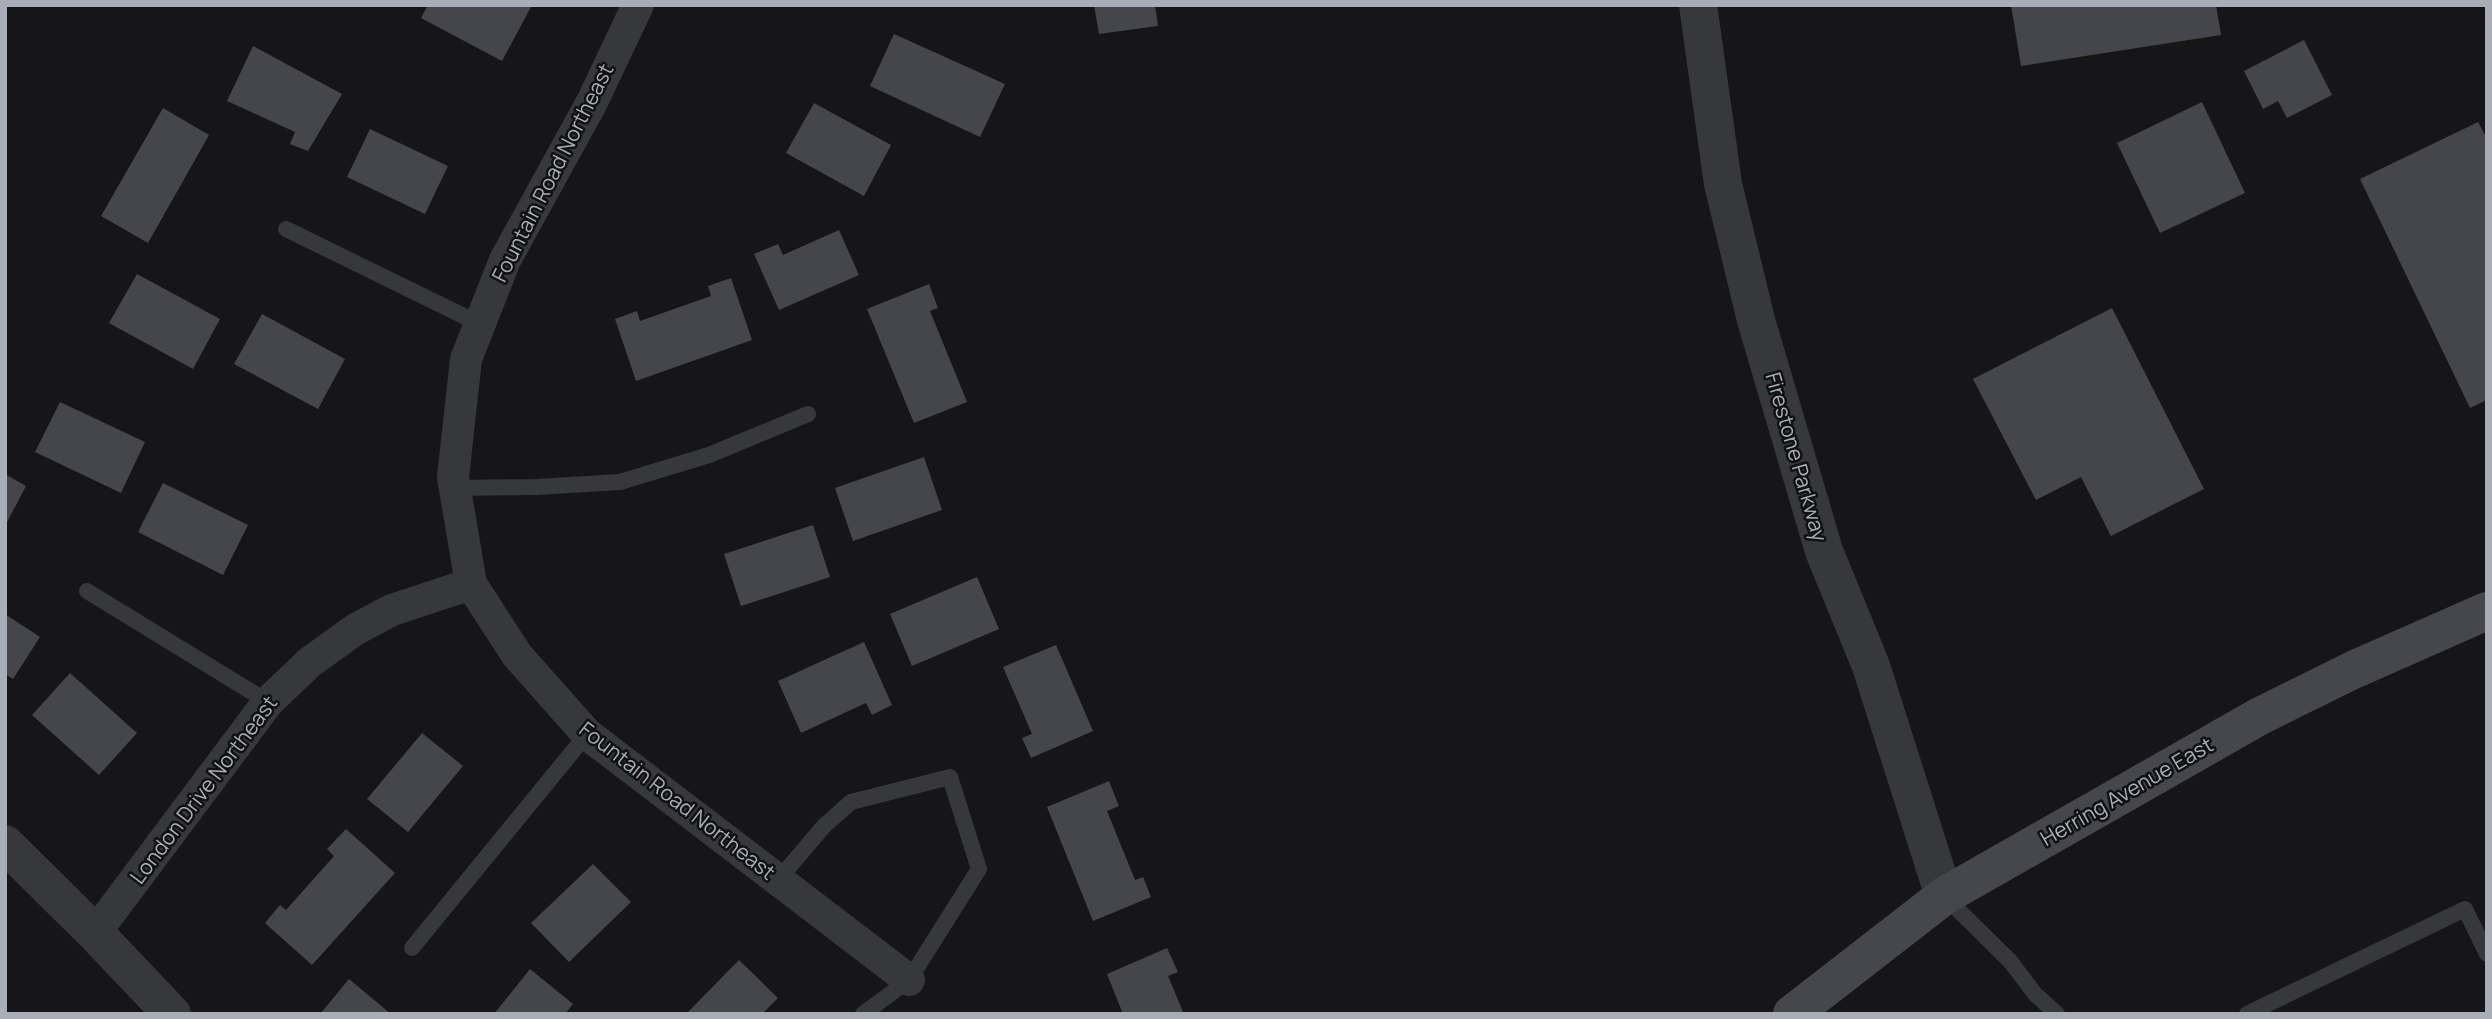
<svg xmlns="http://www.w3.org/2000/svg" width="2492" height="1019" viewBox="0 0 2492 1019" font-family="Manrope,sans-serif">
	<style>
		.building { fill: #45464b }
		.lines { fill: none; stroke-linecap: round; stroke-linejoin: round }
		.service { stroke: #37383c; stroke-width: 16 }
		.minor { stroke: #37383c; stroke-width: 32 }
		.tertiary { stroke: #37383c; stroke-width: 38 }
		.secondary { stroke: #45474c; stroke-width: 38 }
		.labels { text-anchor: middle; stroke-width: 5; stroke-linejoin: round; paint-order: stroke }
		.street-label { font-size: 21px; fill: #a9adb7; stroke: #111113 }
	</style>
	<rect width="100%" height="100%" fill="#161618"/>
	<path class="building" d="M428,5H532L502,61L421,18Z
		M1094,5H1155L1158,26L1099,34Z
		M2011,5H2216L2221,35L2021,66Z
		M894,34L1005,84L980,137L870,86Z
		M2304,40L2332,95L2287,118L2278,101L2263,109L2244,71Z
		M253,46L342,94L308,151L290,144L295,132L227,101Z
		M2202,102L2245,193L2160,233L2117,143Z
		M814,103L891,145L864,196L786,153Z
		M163,108L209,135L148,243L101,216Z
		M2478,122L2487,139V400L2470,408L2360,179Z
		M370,129L448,166L425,214L347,177Z
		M839,230L859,275L779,310L754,254L778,244L783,255Z
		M137,274L220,319L193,369L109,323Z
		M731,278L752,340L636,381L615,319L637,311L640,321L711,296L708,286Z
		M929,284L938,308L930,311L967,402L914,423L867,309Z
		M2112,308L2204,489L2111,536L2081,477L2036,500L1973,379Z
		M262,314L345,359L318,409L234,364Z
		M60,402L145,442L121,493L35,452Z
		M924,457L942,510L853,541L835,488Z
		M5,474L26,486L5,526Z
		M163,483L248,525L223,575L138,532Z
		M813,525L830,577L741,606L724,554Z
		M977,577L999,629L912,666L890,614Z
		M5,614L40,637L13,679L5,674Z
		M864,642L892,705L872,715L866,703L801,733L778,681Z
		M1056,645L1093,731L1031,758L1022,738L1032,734L1003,667Z
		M70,673L137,733L99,775L32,715Z
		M422,733L463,766L408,832L367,799Z
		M1109,781L1119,806L1107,811L1135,880L1143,877L1151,897L1093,921L1047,807Z
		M346,829L395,873L312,965L265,923L280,905L286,910L334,856L327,849Z
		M593,864L631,902L569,962L531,923Z
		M1167,948L1178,972L1168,976L1184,1014H1123L1107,974Z
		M739,960L778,998L762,1014H686Z
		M530,969L573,1004L565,1014H494Z
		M349,979L391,1014H320Z"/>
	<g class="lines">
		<path class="service" d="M286,229L480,324
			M455,488L536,487L620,482L709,455L808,414
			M87,591L268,702
			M778,880L824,826L851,802L950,777L979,869L909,980L863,1014
			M1944,896L2010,961L2035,994L2057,1014
			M412,948L587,734
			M2247,1014L2465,909L2487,954"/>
		<path class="minor" d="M638,5L592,102L505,260L466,359L453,477L471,584L517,655L587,734L909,980
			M95,933L268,702L310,662L356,629L392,610L471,584"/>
		<path class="tertiary" d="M1698,5L1723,184L1756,320L1824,551L1871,666L1944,896
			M5,844L95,933L172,1014"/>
		<path class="secondary" d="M1792,1014L1944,896L2260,716L2353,670L2487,611"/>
	</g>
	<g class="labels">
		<g class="street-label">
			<text transform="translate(553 173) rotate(-63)" y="7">Fountain Road Northeast</text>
			<text transform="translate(1796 457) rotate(74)" y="7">Firestone Parkway</text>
			<text transform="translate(204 790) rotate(-53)" y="7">London Drive Northeast</text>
			<text transform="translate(2127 792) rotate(-30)" y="7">Herring Avenue East</text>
			<text transform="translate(677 801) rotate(38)" y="7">Fountain Road Northeast</text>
		</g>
	</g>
	<rect width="2492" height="1019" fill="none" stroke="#a9adb7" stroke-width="14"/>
</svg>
